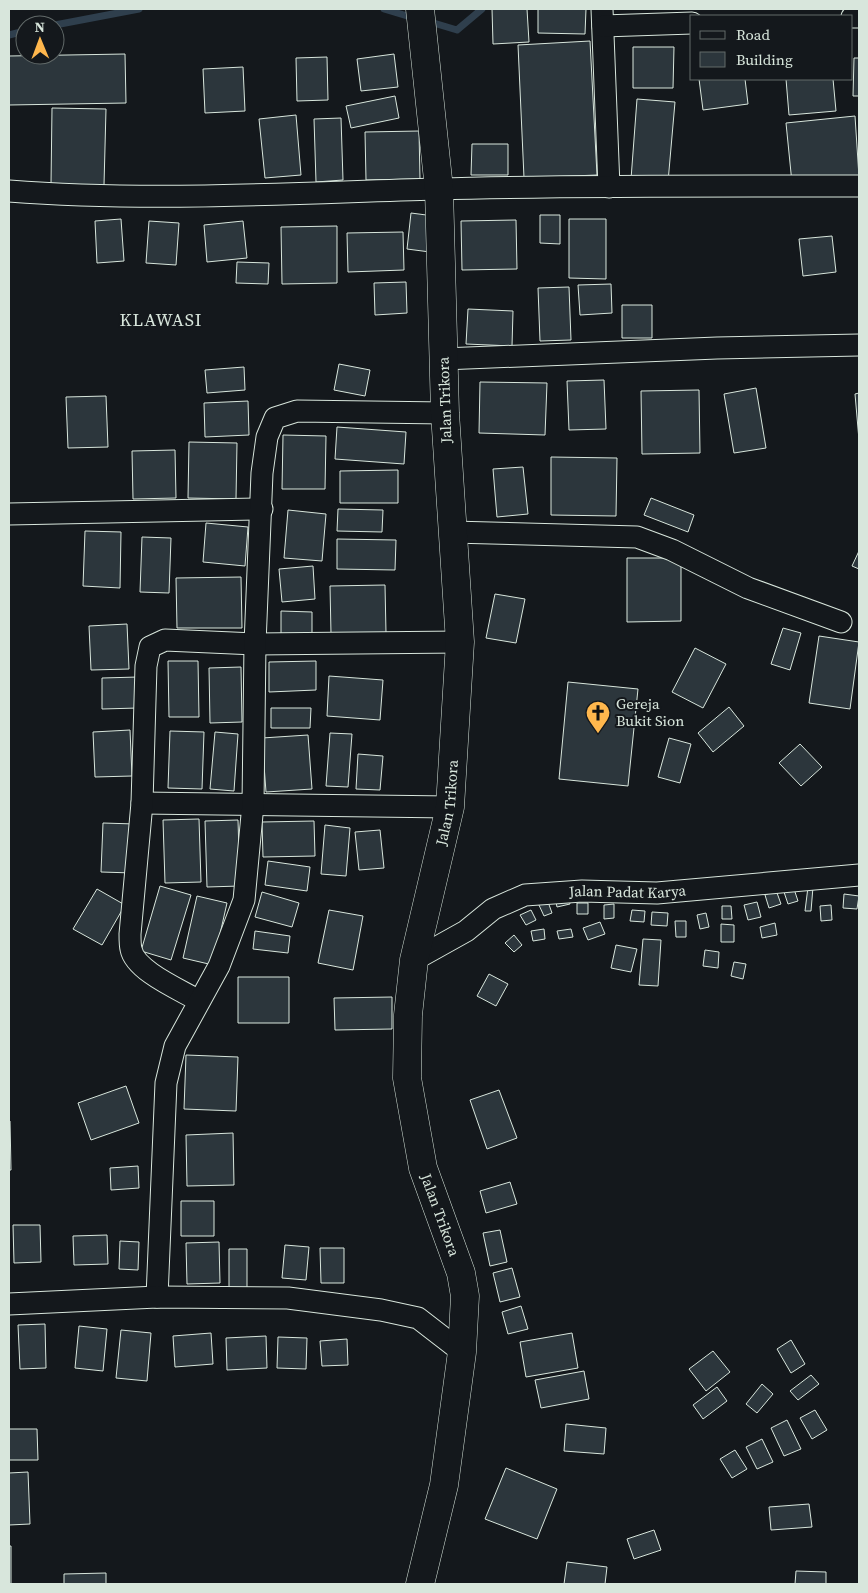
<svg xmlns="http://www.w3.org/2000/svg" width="868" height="1593" viewBox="0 0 868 1593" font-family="'Source Serif 4',serif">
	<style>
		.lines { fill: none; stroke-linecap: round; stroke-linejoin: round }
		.stream { stroke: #2f3f4d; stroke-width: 7 }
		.building { fill: #2c363c; stroke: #d8e6dc }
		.street-casing { stroke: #d8e6dc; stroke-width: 23 }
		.secondary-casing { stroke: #d8e6dc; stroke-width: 29 }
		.street { stroke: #14181c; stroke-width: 21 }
		.secondary { stroke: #14181c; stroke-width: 28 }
		.labels { text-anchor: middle; stroke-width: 4; stroke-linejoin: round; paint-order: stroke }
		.street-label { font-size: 15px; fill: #d8e6dc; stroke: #14181c }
		.poi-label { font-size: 15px; fill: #d8e6dc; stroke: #14181c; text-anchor: start }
		.quarter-label { font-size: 18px; letter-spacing: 1px; fill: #d8e6dc; stroke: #14181c }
	</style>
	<rect width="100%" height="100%" fill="#14181c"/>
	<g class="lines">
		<path class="stream" d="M384,9L414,18
			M427,21L457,30L482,9
			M55,25L139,9
			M9,35L25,31"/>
	</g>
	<path class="building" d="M492,9H527L529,42L493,44Z
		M538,9H586L585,34L538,33Z
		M590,41L597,175L524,178L518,45Z
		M633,47H674L673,88H633Z
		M125,54L126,103L9,105V56Z
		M394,54L398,87L361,91L357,59Z
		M327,57L328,100L297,101L296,58Z
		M854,58H859V96H853Z
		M243,67L245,111L205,113L203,69Z
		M699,79H745L748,104L703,110Z
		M786,79H833L836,111L789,115Z
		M395,96L399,118L351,128L346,106Z
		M637,99L675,102L668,182L631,179Z
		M52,108L106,109L104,185L51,184Z
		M296,115L301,175L265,178L259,119Z
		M855,116L859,177L792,183L786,123Z
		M341,118L343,180L316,182L314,119Z
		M419,131L420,179L366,180L365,132Z
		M472,144H508V175H471Z
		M411,213L434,216L430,252L407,249Z
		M540,215H560V244L540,243Z
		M121,219L124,261L97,263L95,221Z
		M569,219H606V279L569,278Z
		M516,220L517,269L462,270L461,221Z
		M149,221L179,223L176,265L146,263Z
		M243,221L247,258L207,262L204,225Z
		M337,226V283L282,284L281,227Z
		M403,232L404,270L348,272L347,233Z
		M832,236L836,272L803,276L799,239Z
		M237,262L269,263L268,284L236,283Z
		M406,282L407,313L375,315L374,283Z
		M611,284L612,313L580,315L578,285Z
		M569,287L571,340L540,341L538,288Z
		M622,305H652V338H622Z
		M468,309L513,311L512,346L466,344Z
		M339,364L370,370L365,396L334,390Z
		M244,367L245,390L207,393L205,370Z
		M604,380L606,429L569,430L567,381Z
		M480,382L547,383L545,435L479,433Z
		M756,388L766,448L734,453L724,394Z
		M699,390L700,453L642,454L641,391Z
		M859,393V440L855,394Z
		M106,396L108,447L68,448L66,397Z
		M248,401L249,435L205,437L204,403Z
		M337,427L406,432L404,464L335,459Z
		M283,435L326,436L325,489H282Z
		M189,442L237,443L236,499L188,498Z
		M175,450L176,498L133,499L132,451Z
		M551,457L617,458L616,516L551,515Z
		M523,467L528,514L497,517L493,469Z
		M398,470V503H340V471Z
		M651,498L694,515L688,532L644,515Z
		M338,509L383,510L382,532L337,531Z
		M288,510L326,514L322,561L284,558Z
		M206,523L248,527L245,566L203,562Z
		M85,531L121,532L120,588L83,586Z
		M142,537L171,538L169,593L140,592Z
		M337,539L396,540L395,570L337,569Z
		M859,551V569L852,566Z
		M627,558H681V621L627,622Z
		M313,566L315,599L282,602L279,569Z
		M241,577L242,628H177L176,578Z
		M385,585L386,633L331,634L330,586Z
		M495,594L525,599L516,643L486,638Z
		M281,611L312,612V638L281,637Z
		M127,624L129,669L91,670L89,626Z
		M783,628L801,633L790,670L771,664Z
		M819,636L859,642L850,709L809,703Z
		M695,648L726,664L703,708L672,692Z
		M168,661H198L199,717H169Z
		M316,661V690L269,692V662Z
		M241,667L242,722L210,723L209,668Z
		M329,676L383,680L380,720L327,716Z
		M138,677V708L102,709V678Z
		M568,682L638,689L628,786L559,779Z
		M729,707L744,726L713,752L698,733Z
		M271,708H311L310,728H271Z
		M130,730L132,776L95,777L93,732Z
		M170,731L204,732L202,789L168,788Z
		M215,732L238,734L234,791L210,789Z
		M330,733L352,734L348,787L326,786Z
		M308,735L312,789L266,792L262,738Z
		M669,738L691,744L680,783L658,777Z
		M800,744L822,767L801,786L779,763Z
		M358,754L383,756L380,790L356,789Z
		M199,819L201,882L165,883L163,820Z
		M238,820L240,886L207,887L205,821Z
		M314,821L315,856L263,857L262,822Z
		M103,823L135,824L133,873L101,872Z
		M325,825L350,828L346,876L321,874Z
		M380,830L384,868L359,870L355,832Z
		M268,861L310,867L307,891L265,885Z
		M160,886L191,895L171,960L141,951Z
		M808,887H813L811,911H805Z
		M97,889L125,905L102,945L73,929Z
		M794,889L798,901L788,904L784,892Z
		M776,890L781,904L769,908L765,895Z
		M262,892L299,903L292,927L255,917Z
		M568,894L570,904L557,907L555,897Z
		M844,894L859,896L857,909L843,908Z
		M197,896L227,903L213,965L183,958Z
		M547,899L552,913L544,916L538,903Z
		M757,902L761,917L748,920L744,905Z
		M577,903H588V914H577Z
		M614,904V918L604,919V905Z
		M831,905L832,920L821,921L820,906Z
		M722,906H731L732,919H722Z
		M329,910L363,916L353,970L318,963Z
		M531,910L536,920L526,925L520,915Z
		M632,910L645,911L644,922L630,921Z
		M652,912L668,913L667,926L651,925Z
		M706,913L709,927L700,929L697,915Z
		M675,921H686V937H676Z
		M600,922L605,934L588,940L583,928Z
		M775,923L777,935L762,938L760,927Z
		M721,924L734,925V942H721Z
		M544,929L545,939L533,941L531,931Z
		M571,929L573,937L559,939L557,931Z
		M255,931L290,936L288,953L253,949Z
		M514,935L522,945L514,952L505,943Z
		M643,939L661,940L658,986L639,985Z
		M616,945L637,949L631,972L611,968Z
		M705,950L719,952L718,968L703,966Z
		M734,962L746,964L743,979L731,976Z
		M489,974L508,984L496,1006L477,996Z
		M238,977H289V1023H238Z
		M392,997V1029L335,1030L334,998Z
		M186,1055L238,1057L236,1111L184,1109Z
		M126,1086L139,1123L91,1140L78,1103Z
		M499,1090L517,1138L487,1149L470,1100Z
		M9,1121H10L11,1170H9Z
		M233,1133L234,1185L187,1186L186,1135Z
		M138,1166L139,1188L111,1190L110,1168Z
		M510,1182L517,1204L486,1213L480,1191Z
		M181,1201H214V1236H181Z
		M13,1225H40L41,1262L14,1263Z
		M500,1230L507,1262L490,1266L483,1233Z
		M107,1235L108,1264L74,1265L73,1236Z
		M120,1241L139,1242L138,1270L119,1269Z
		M219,1242L220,1283L187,1284L186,1243Z
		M285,1245L309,1247L306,1280L282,1278Z
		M320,1248H344V1283H321Z
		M229,1249H247V1289H229Z
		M512,1268L520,1297L500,1302L493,1273Z
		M521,1306L528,1329L508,1334L502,1312Z
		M45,1324L46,1368L20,1369L18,1325Z
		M79,1326L107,1329L103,1371L75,1368Z
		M121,1330L151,1333L147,1381L116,1378Z
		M211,1333L213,1364L175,1367L173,1336Z
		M572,1333L578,1368L526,1377L520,1342Z
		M266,1336L267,1368L227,1370L226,1338Z
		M278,1337L307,1338L306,1369L277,1368Z
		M347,1339L348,1365L322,1366L320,1341Z
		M791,1340L805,1364L791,1373L777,1349Z
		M713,1351L730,1372L706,1391L689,1369Z
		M584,1371L589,1399L541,1408L535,1380Z
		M811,1375L819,1384L798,1400L790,1391Z
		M762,1384L773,1394L757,1413L746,1404Z
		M717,1387L727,1401L703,1419L693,1405Z
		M815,1410L827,1430L812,1439L800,1418Z
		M787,1420L801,1449L784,1456L771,1428Z
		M566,1424L606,1428L604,1454L564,1451Z
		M9,1429H37L38,1460H9Z
		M762,1439L773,1462L757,1469L746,1447Z
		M735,1450L747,1469L732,1478L720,1459Z
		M506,1468L557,1489L537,1539L485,1519Z
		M28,1472L30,1524L9,1525V1473Z
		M809,1504L812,1527L771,1530L769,1507Z
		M654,1530L661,1550L634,1559L627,1539Z
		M9,1546H11V1584H9Z
		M567,1562L607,1567L605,1584H564Z
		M796,1571L826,1572V1584H795Z
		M106,1573V1584H64V1574Z"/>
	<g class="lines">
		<defs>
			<g id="street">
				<path d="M602,9L609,187"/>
				<path d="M852,17H859"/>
				<path d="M603,26L692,23"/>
				<path d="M9,191C151,202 294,193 436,189C577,185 718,186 859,186"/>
				<path d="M443,359L717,348L859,345"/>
				<path d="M9,514L262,509"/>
				<path d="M452,532L637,537L672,550L748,588L841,622"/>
				<path d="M142,803L450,807"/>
				<path id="s1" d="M414,960L466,931L493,909L525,895L582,891L657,893L859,875"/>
				<path d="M199,1001C181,990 135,971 131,949C130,945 130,939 130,934L142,803L146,666L150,647L165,640L255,644L460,642"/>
				<path d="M157,1297L166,1083L175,1046L219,966L244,900L253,804L255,644L262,473L267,437L275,418L297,411L445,413"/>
				<path d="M9,1304L157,1297L288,1298L381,1310L418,1318L462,1352"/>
			</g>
			<g id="secondary">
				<path id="s2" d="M420,1584L444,1485L462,1352L465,1296L461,1273L423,1168L407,1078L408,1015L414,960L450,807L460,642L445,413L439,189L420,9"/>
			</g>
		</defs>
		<use href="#street" class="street-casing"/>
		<use href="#secondary" class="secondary-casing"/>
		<use href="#street" class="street"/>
		<use href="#secondary" class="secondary"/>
	</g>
	<defs>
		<symbol id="church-pin" viewBox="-11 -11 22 30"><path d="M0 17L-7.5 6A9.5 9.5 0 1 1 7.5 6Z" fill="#ffb74d" stroke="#14181c"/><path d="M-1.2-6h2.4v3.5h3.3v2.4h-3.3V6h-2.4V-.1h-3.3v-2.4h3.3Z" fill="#111"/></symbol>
	</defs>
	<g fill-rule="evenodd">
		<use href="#church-pin" x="584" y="699" width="28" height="38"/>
	</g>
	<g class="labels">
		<g class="street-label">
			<text transform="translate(445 400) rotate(-92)" y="5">Jalan Trikora</text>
			<text dy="5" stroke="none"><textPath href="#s2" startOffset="798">Jalan Trikora</textPath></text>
			<text dy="5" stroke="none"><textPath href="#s1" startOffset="232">Jalan Padat Karya</textPath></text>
			<text transform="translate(440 1215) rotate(70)" y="5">Jalan Trikora</text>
		</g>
		<g class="poi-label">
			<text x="616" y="709">Gereja<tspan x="616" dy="17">Bukit Sion</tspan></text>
		</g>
		<g class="quarter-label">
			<text x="161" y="326">KLAWASI</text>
		</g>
	</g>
	<rect width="868" height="1593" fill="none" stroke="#d8e6dc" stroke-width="20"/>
	<rect x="690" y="15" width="162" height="65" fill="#14181c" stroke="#626a69"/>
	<rect x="700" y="31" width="25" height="8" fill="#14181c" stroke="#626a69"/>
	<text x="736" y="40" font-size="15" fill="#d8e6dc">Road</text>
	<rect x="700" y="52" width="25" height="15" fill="#2c363c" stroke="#626a69"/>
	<text x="736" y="65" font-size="15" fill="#d8e6dc">Building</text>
	<g transform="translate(40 40) rotate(359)"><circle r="24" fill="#14181c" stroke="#626a69"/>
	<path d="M0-4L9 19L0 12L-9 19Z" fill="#ffb74d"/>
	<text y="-8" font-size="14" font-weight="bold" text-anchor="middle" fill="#d8e6dc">N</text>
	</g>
</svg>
